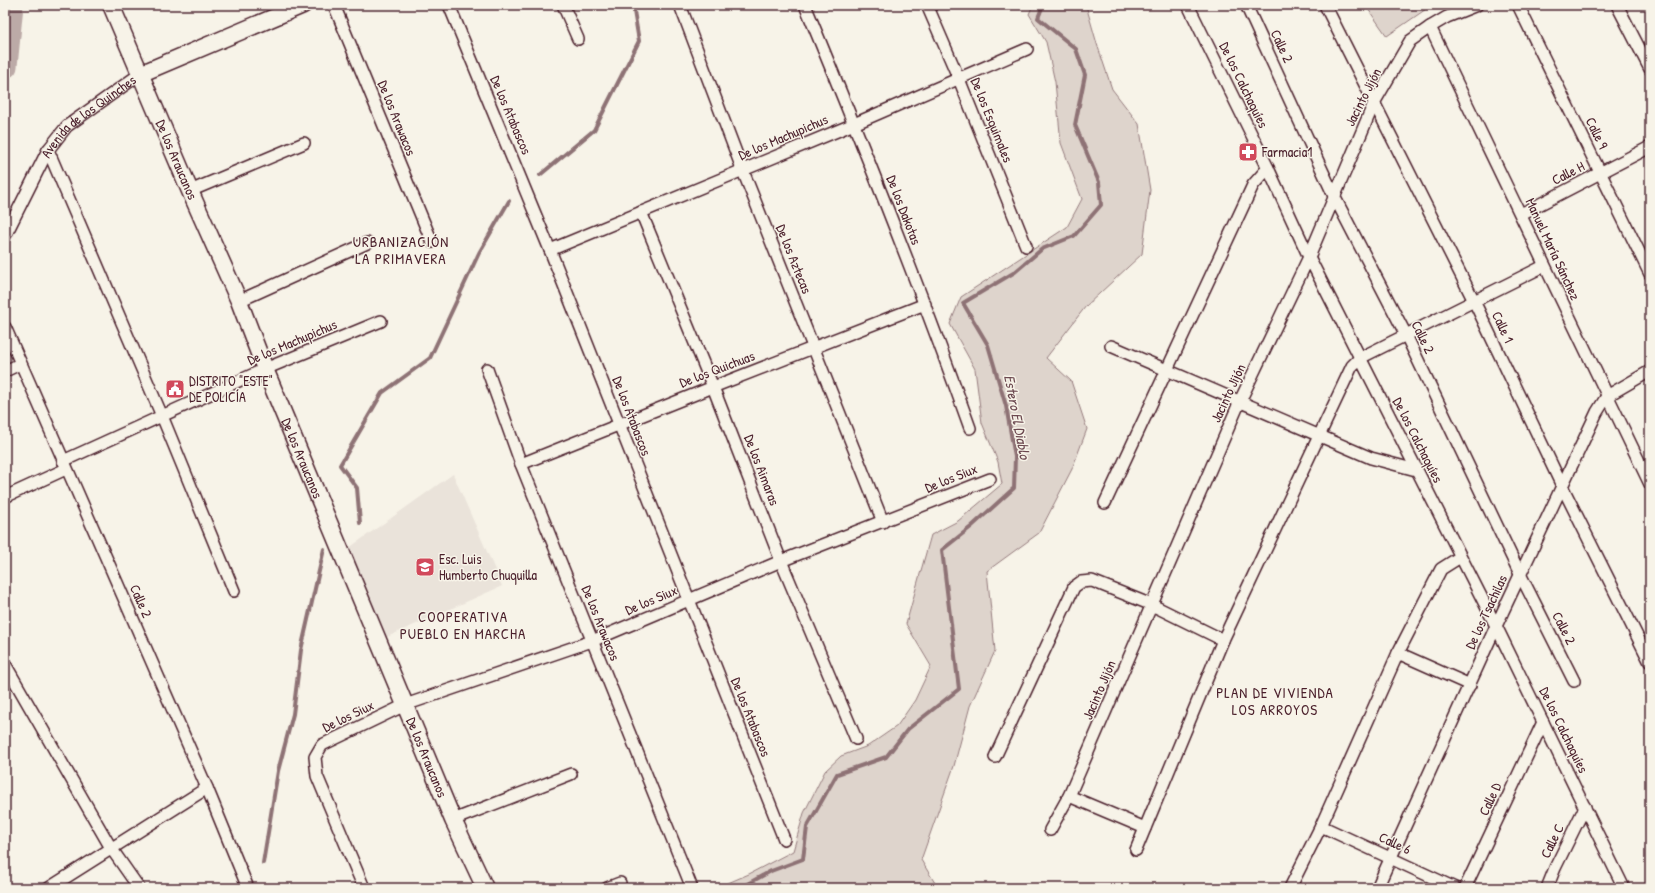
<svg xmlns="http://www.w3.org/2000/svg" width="1655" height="893" viewBox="0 0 1655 893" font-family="'Patrick Hand',sans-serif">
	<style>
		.built { fill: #eae3da }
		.green { fill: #ded4cc; stroke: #947a7c }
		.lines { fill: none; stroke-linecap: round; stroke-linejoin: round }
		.stream { stroke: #8e7275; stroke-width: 4 }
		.river { stroke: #bcaaa7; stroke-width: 25 }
		.street-casing { stroke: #4a1f2b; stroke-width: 14 }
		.secondary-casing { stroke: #4a1f2b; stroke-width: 19 }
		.street { stroke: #f7f3e8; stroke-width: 11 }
		.secondary { stroke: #f7f3e8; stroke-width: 16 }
		.labels { text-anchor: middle; stroke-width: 3; stroke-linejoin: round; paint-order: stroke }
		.street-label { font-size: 14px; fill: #4a1f2b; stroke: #f7f3e8 }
		.poi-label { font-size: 14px; fill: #4a1f2b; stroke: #f7f3e8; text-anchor: start }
		.neighbourhood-label { font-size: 15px; letter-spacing: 1px; fill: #4a1f2b; stroke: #f7f3e8 }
		.water-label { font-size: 15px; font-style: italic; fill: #6c4950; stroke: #f7f3e8 }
	</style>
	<rect width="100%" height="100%" fill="#f7f3e8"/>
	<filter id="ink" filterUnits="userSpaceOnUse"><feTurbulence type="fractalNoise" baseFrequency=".025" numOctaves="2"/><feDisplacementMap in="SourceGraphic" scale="8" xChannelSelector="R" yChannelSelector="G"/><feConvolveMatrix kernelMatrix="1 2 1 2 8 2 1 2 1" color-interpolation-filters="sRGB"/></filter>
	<g filter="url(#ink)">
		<path class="built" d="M453,474L502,586L387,637L349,548Z"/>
		<path class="green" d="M1033,5H1089L1087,9L1097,44L1112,89L1139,124L1150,190L1142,254L1086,306L1046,358L1071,381L1087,429L1072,469L1039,533L987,571L995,651L970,706L954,766L921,860L938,888H721V886L749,874L793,851L804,813L825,771L841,756L868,746L897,726L915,700L931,666L906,624L931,535L958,521L1002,484L998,462L982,423L975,369L950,324L961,297L1067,227L1082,199L1061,143L1055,82L1046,42L1029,14Z
			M1369,5H1432L1387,36L1368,9Z"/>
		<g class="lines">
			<path class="stream" d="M540,175L594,130L639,41L633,5
				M360,523L357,488L340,465L382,393L430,358L479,253L509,201
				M263,863L278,771L293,714L301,650L324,549
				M740,888L771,871L803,859L807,827L837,774L886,757L908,729L959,689L942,550L971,527L1014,488L1015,457L1006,406L988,345L963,303L1015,272L1042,249L1074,236L1101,205L1099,182L1075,125L1085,75L1076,49L1038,18L1043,5"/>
			<path class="river" d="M5,66L11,5"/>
			<defs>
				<g id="street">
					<path d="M334,5L432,242"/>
					<path d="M449,5L550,250L784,839"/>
					<path d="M563,5L578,39"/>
					<path d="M680,5L743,171L883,522"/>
					<path d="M805,5C863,145 919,285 970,428"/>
					<path d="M927,5L959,79L1026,246"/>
					<path d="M1188,5L1268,168L1309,257L1496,626L1624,888"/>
					<path d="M1246,5L1334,196L1406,335L1520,574L1574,681"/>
					<path d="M1325,5L1474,301L1562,486L1650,662"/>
					<path d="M1518,5L1650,274"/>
					<path d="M1617,5L1650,69"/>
					<path d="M1430,27L1650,484"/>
					<path d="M48,150L162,416L234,591"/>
					<path d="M190,191L304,143"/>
					<path d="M641,212L713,387L781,561L856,739"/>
					<path d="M1521,214L1650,147"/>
					<path id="s1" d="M5,236L48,150L67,126L140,74"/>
					<path d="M550,250L854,124L1027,49"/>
					<path d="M239,301L367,243"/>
					<path d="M5,327L207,788L248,888"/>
					<path d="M1111,346L1371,458L1416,470"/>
					<path d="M487,369L521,464L692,888"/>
					<path d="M5,371L20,364"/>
					<path d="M63,461L265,369L381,321"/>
					<path d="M521,464L713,387L925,304"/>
					<path d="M5,497L66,469"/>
					<path d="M1105,503L1253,185L1268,168"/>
					<path d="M1398,653L1470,685"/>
					<path d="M5,664L111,848L139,888"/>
					<path d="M995,757L1074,587L1081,582L1092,581L1152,605L1223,640"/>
					<path d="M1069,796L1145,828"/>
					<path d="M453,820L571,774"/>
					<path d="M1321,826L1455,888"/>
					<path d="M1050,830L1069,796L1240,401L1309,257L1374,103L1410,41L1430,27L1447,17L1477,5"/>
					<path d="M1136,850L1223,640L1352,366L1360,358L1544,266"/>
					<path d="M49,888L207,788"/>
					<path d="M364,888L317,776L315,757L322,745L405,705L592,641L781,561L990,479"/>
					<path d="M607,888L620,883"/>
					<path d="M1290,888L1321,826L1398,653L1441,569L1460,557"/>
					<path d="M1377,888L1496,626L1597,412L1607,396L1650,371"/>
					<path d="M1465,888L1543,722"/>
					<path d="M1547,888L1555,868L1585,807"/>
				</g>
				<g id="secondary">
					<path id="s2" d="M111,5L190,191L239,301L265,369L453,820L485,888"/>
					<path d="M140,74L303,5"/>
				</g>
			</defs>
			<use href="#street" class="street-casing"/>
			<use href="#secondary" class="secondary-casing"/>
			<use href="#street" class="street"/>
			<use href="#secondary" class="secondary"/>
		</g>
	</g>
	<defs>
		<symbol id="pharmacy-square" viewBox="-11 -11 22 22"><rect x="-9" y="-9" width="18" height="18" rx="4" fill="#d1495b" stroke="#f7f3e8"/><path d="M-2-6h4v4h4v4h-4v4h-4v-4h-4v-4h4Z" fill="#fff"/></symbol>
		<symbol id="civic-square" viewBox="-11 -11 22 22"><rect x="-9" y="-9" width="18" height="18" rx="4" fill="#d1495b" stroke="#f7f3e8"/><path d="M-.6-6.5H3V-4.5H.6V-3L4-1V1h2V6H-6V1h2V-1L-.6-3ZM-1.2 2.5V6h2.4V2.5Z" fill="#fff"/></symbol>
		<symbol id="school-square" viewBox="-11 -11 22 22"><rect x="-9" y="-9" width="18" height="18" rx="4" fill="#d1495b" stroke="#f7f3e8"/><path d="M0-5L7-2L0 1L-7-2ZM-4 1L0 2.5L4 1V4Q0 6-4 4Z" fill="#fff"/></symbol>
	</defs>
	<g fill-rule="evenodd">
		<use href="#pharmacy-square" x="1237" y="141" width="22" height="22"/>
		<use href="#civic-square" x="164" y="378" width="22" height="22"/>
		<use href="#school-square" x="414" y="556" width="22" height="22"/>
	</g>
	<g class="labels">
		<g class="street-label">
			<text transform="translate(1282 46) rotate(65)" y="5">Calle 2</text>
			<text transform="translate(1244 85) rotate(64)" y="5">De los Calchaquíes</text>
			<text transform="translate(1363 97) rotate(-63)" y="5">Jacinto Jijón</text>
			<text transform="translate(511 115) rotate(67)" y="5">De los Atabascos</text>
			<text transform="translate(397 118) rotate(68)" y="5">De los Arawacos</text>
			<text dy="5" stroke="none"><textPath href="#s1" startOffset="149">Avenida de los Quinches</textPath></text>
			<text transform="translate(992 120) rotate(68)" y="5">De los Esquimales</text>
			<text transform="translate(1597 133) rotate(64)" y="5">Calle 9</text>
			<text transform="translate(783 137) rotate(-23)" y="5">De los Machupichus</text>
			<text dy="5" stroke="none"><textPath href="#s2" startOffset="168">De los Araucanos</textPath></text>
			<text transform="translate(1568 173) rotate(-27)" y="5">Calle H</text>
			<text transform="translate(904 210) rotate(69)" y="5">De los Dakotas</text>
			<text transform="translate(1553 249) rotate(65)" y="5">Manuel María Sánchez</text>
			<text transform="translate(794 259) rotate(68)" y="5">De los Aztecas</text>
			<text transform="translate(1503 327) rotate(65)" y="5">Calle 1</text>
			<text transform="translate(1423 337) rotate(64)" y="5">Calle 2</text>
			<text transform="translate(292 342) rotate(-23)" y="5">De los Machupichus</text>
			<text transform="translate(717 369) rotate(-21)" y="5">De los Quichuas</text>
			<text transform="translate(1228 393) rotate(-65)" y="5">Jacinto Jijón</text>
			<text transform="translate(632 416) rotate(69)" y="5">De los Atabascos</text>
			<text transform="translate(1418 440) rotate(63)" y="5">De los Calchaquíes</text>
			<text dy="5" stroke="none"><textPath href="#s2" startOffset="492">De los Araucanos</textPath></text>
			<text transform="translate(762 470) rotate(69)" y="5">De los Aimaras</text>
			<text transform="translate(951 478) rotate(-22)" y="5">De los Siux</text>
			<text transform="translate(651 600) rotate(-23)" y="5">De los Siux</text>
			<text transform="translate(141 601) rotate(66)" y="5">Calle 2</text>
			<text transform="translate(1486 612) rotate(-65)" y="5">De los Tsachilas</text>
			<text transform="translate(601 623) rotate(68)" y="5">De los Arawacos</text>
			<text transform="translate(1564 628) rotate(63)" y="5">Calle 2</text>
			<text transform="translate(1099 690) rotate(-67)" y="5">Jacinto Jijón</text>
			<text transform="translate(348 716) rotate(-26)" y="5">De los Siux</text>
			<text transform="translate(751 717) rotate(68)" y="5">De los Atabascos</text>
			<text transform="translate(1564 730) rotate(64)" y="5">De los Calchaquíes</text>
			<text dy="5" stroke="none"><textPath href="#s2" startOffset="816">De los Araucanos</textPath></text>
			<text transform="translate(1490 799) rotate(-65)" y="5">Calle D</text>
			<text transform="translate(1552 841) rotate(-64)" y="5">Calle C</text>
			<text transform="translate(1395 843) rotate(25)" y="5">Calle 6</text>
		</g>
		<g class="poi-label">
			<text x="1262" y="157">Farmacia1</text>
			<text x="189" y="386">DISTRITO "ESTE"<tspan x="189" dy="16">DE POLICÍA</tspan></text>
			<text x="439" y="564">Esc. Luis<tspan x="439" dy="16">Humberto Chuquilla</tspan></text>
		</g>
		<g class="neighbourhood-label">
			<text x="401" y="247">URBANIZACIÓN<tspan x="401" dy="17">LA PRIMAVERA</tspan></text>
			<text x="463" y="622">COOPERATIVA<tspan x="463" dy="17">PUEBLO EN MARCHA</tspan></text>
			<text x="1275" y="698">PLAN DE VIVIENDA<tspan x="1275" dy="17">LOS ARROYOS</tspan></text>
		</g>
		<g class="water-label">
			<text transform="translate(1017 417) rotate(79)" y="5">Estero El Diablo</text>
		</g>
	</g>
	<rect width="1655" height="893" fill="none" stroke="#f7f3e8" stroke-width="20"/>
	<rect x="10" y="10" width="1635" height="873" fill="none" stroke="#4a1f2b" stroke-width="1.5" filter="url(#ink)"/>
</svg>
